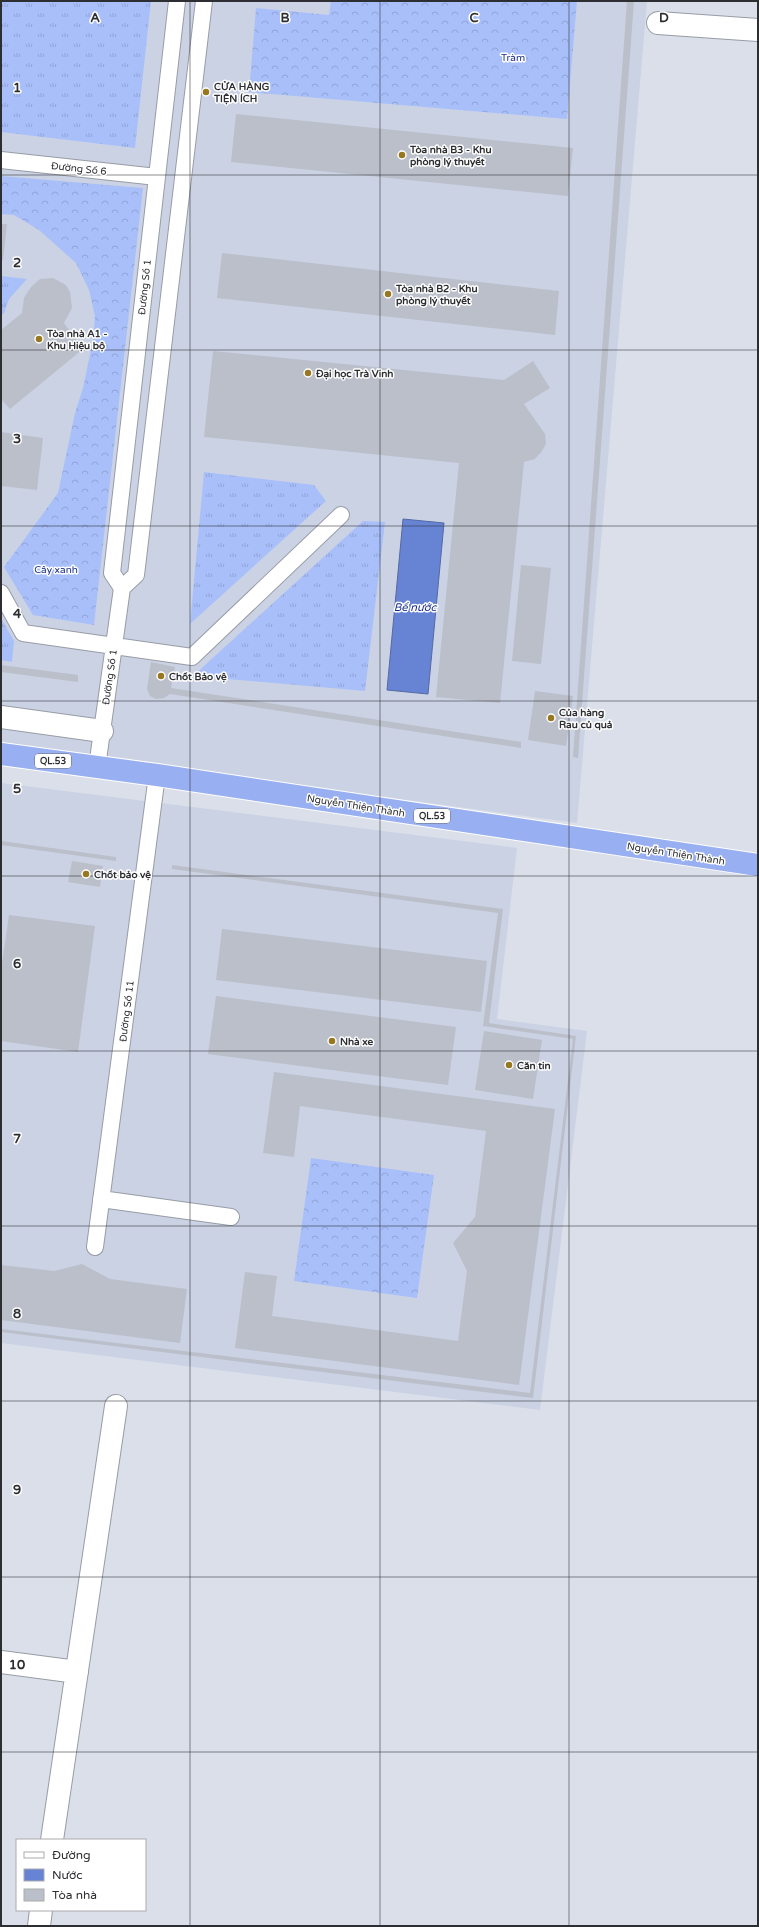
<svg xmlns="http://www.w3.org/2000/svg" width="759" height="1927" viewBox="0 0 759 1927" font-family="'Varela Round',sans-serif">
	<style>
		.built { fill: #cbd2e4 }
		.grass { fill: url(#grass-tufts) }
		.forest { fill: url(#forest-crowns) }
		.water { fill: #6683d4; stroke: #556aa3 }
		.building { fill: #bbbfca }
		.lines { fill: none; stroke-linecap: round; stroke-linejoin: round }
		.service-casing { stroke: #979ca6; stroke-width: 18 }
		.minor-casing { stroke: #979ca6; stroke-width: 24 }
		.trunk-casing { stroke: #fff; stroke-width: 24 }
		.service { stroke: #fff; stroke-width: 16 }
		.minor { stroke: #fff; stroke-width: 22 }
		.trunk { stroke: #98b0f2; stroke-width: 22 }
		.grid { fill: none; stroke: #2d2e32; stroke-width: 1; stroke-opacity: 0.55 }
		.poi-dot { fill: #977720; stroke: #fff; stroke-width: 1.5 }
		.labels { text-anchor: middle; stroke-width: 3; stroke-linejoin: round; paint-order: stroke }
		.shield { fill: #fff; stroke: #6c6d70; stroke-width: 1 }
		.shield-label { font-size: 9px; font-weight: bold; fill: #2d2e32 }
		.park-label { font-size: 10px; fill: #182c89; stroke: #fff }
		.poi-label { font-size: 10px; font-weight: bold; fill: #2d2e32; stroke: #fff; text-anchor: start }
		.street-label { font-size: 10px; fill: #2d2e32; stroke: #fff }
		.water-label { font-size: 11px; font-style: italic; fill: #182b89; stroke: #fff }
		.grid-label { font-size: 13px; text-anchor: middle; font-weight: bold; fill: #2d2e32; stroke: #fff; stroke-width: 3; stroke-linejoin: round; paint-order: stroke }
	</style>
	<defs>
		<pattern id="grass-tufts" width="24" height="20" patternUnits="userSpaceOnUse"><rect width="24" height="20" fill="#a8bffa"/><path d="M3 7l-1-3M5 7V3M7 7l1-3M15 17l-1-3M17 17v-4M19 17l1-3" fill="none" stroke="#91a4d7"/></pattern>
		<pattern id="forest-crowns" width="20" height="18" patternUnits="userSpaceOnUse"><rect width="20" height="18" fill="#a8bffa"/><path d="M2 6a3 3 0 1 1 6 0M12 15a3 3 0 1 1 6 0" fill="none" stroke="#91a4d7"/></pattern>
	</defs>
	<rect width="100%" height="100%" fill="#dadfea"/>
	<path class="built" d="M1,1H647L577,823L1,745Z
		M1,783L517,848L497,1019L587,1031L540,1410L1,1343Z"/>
	<path class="grass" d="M1,1H151L135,148L1,132Z
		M1,276L27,279L9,299L4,313L1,316Z
		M204,472L314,485L326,501L190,624Z
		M363,521L385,522L365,691L193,676Z
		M1,618L14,641L12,662L1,660Z"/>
	<path class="forest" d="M331,1H577L567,119L249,92L256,8L329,15Z
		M1,176L143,188L94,625L33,615L4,567L58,493L75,413L83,388L93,340L95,316L89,290L76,263L39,230L14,215L1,214Z
		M311,1158L434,1175L417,1298L294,1281Z"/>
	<path class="water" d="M403,519L444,523L428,694L387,690Z"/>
	<path class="building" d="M627,1H634L578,758L573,757Z
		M236,114L573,148L568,196L231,162Z
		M1,224H7L3,260H1Z
		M222,253L559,291L555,335L217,298Z
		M53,278L66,285L70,292L72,308L64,323L83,349L10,409L1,399V330L22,313L24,298L31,287L40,279Z
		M213,351L504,380L533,361L550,388L524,404L545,434L546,444L542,451L535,459L524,462L500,703L436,697L459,463L204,437Z
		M1,432L43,438L37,490L1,486Z
		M521,565L551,568L541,664L512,661Z
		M151,662L175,667L171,688L521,742V748L170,694L164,698L156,699L150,696L147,689Z
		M1,665L78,675V682L1,672Z
		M535,691L573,696L566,746L528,740Z
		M1,841L116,857V861L1,845Z
		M72,861L103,866L100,887L68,882Z
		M172,865L503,909L489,1023L576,1036L533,1398L1,1332V1329L530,1393L573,1039L483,1026L498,913L172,869Z
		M9,915L95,926L78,1052L1,1041V970Z
		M222,929L487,961L481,1012L216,980Z
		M216,996L456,1027L448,1085L208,1054Z
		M484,1031L542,1040L533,1099L475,1090Z
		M274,1072L555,1109L519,1385L235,1348L245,1272L277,1276L272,1316L458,1341L467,1271L453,1243L475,1217L486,1131L300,1106L294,1157L263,1153Z
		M82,1264L110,1279L187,1289L180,1343L1,1320V1265L54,1271Z"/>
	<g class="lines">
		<defs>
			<path id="service" d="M1,160L157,177
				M122,588L136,575L204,1
				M122,588L112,573L177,1
				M1,593L23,633L192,657L341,515
				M97,767L122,588
				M101,1199L231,1217
				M95,1247L157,775"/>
			<path id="minor" d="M658,23L758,30
				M1,717L102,731
				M1,1662L77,1672
				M52,1840L116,1406
				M39,1926L41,1910"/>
			<path id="trunk" d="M1,754L157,775L758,865"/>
		</defs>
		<use href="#service" class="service-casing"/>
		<use href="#minor" class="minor-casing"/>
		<use href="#trunk" class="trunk-casing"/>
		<use href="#service" class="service"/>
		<use href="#minor" class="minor"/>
		<use href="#trunk" class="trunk"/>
	</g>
	<path class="grid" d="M190,1V1926M380,1V1926M569,1V1926M1,175H758M1,350H758M1,526H758M1,701H758M1,876H758M1,1051H758M1,1226H758M1,1401H758M1,1577H758M1,1752H758"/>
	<g class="poi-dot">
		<circle cx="206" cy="92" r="4"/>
		<circle cx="402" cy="155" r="4"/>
		<circle cx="388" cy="294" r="4"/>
		<circle cx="39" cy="339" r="4"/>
		<circle cx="308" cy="373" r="4"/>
		<circle cx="161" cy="676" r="4"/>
		<circle cx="551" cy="718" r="4"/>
		<circle cx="86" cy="874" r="4"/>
		<circle cx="332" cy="1041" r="4"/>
		<circle cx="509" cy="1065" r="4"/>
	</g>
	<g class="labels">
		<g class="shield">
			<rect x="35" y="754" width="36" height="14" rx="3"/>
			<rect x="414" y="809" width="36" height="14" rx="3"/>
		</g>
		<g class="shield-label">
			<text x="53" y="764">QL.53</text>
			<text x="432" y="819">QL.53</text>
		</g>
		<g class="park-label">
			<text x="513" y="61">Tràm</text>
			<text x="56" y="573">Cây xanh</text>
		</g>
		<g class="poi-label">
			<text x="214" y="90">CỬA HÀNG<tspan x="214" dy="12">TIỆN ÍCH</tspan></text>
			<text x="410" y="153">Tòa nhà B3 - Khu<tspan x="410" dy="12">phòng lý thuyết</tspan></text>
			<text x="396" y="292">Tòa nhà B2 - Khu<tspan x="396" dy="12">phòng lý thuyết</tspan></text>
			<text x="47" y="337">Tòa nhà A1 -<tspan x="47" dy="12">Khu Hiệu bộ</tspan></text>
			<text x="316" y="377">Đại học Trà Vinh</text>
			<text x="169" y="680">Chốt Bảo vệ</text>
			<text x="559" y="716">Của hàng<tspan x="559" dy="12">Rau củ quả</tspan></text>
			<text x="94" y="878">Chốt bảo vệ</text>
			<text x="340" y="1045">Nhà xe</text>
			<text x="517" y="1069">Căn tin</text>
		</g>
		<g class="street-label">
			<text transform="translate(79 168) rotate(6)" y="4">Đường Số 6</text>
			<text transform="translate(144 287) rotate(-84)" y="4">Đường Số 1</text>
			<text transform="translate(109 677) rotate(-82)" y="4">Đường Số 1</text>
			<text transform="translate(356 805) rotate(9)" y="4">Nguyễn Thiện Thành</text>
			<text transform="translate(676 853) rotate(9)" y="4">Nguyễn Thiện Thành</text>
			<text transform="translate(126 1011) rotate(-83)" y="4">Đường Số 11</text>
		</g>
		<g class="water-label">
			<text x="415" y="611">Bể nước</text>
		</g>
	</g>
	<g class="grid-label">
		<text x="95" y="22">A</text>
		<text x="285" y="22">B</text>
		<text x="474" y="22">C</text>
		<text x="664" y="22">D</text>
		<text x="17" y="92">1</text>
		<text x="17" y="267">2</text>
		<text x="17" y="443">3</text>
		<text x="17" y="618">4</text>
		<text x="17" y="793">5</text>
		<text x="17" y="968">6</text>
		<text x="17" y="1143">7</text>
		<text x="17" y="1318">8</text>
		<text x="17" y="1494">9</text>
		<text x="17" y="1669">10</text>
	</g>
	<rect width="759" height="1927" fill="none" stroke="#2d2e32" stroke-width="4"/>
	<rect x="16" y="1839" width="130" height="72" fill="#ffffff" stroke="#ababad"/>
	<rect x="24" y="1852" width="20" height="6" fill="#ffffff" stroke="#ababad"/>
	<text x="52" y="1859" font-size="12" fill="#2d2e32">Đường</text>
	<rect x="24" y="1869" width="20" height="12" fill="#6683d4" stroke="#ababad"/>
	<text x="52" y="1879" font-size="12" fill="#2d2e32">Nước</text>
	<rect x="24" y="1889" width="20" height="12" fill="#bbbfca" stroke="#ababad"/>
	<text x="52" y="1899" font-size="12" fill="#2d2e32">Tòa nhà</text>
</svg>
